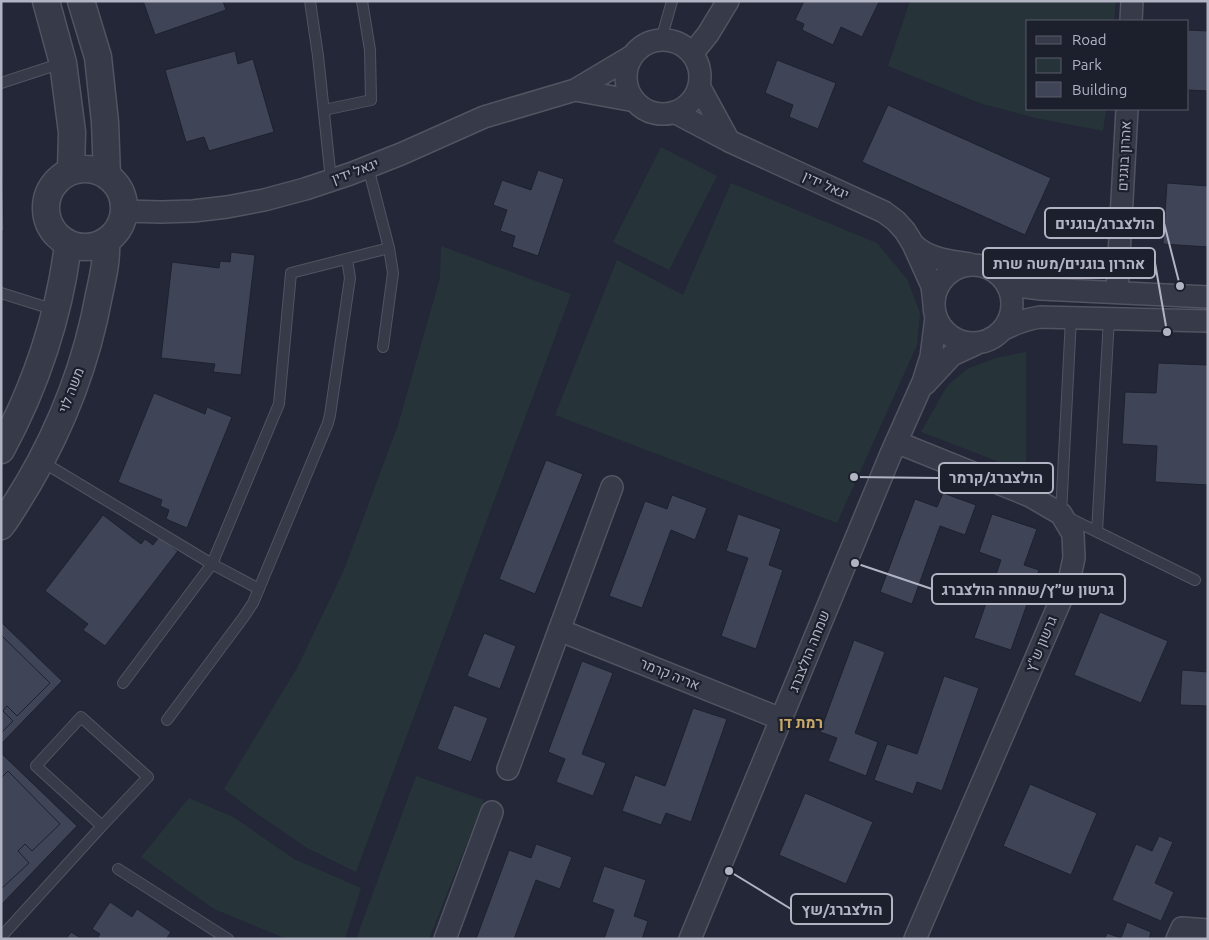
<svg xmlns="http://www.w3.org/2000/svg" width="1209" height="940" viewBox="0 0 1209 940" font-family="Ubuntu,Heebo,sans-serif">
	<style>
		.green { fill: #263439 }
		.building { fill: #404457; stroke: #1e212e }
		.lines { fill: none; stroke-linecap: round; stroke-linejoin: round }
		.service-casing { stroke: #525462; stroke-width: 12 }
		.minor-casing { stroke: #525462; stroke-width: 24 }
		.tertiary-casing { stroke: #525462; stroke-width: 29 }
		.service { stroke: #373a48; stroke-width: 10 }
		.minor { stroke: #373a48; stroke-width: 21 }
		.tertiary { stroke: #373a48; stroke-width: 26 }
		.labels { text-anchor: middle; stroke-width: 4.5; stroke-linejoin: round; paint-order: stroke }
		.street-label { font-size: 14px; fill: #b2b4c4; stroke: #1c1f2c }
		.neighbourhood-label { font-size: 15px; font-weight: bold; fill: #c9a968; stroke: #1c1f2c }
		.leader { fill: none; stroke: #b2b4c4; stroke-width: 2 }
		.callout-dot { fill: #b2b4c4; stroke: #1c1f2c; stroke-width: 2 }
		.callout { fill: #1c1f2c; stroke: #b2b4c4; stroke-width: 2 }
		.callout-label { font-size: 15px; text-anchor: middle; font-weight: bold; fill: #b2b4c4 }
	</style>
	<rect width="100%" height="100%" fill="#232737"/>
	<path class="green" d="M911,1H1116L1114,21H1028V109H1106L1103,131L1036,118L982,104L888,66L909,4Z
		M661,147L717,176L669,270L613,242Z
		M731,183L877,243L907,279L920,313L917,345L837,523L555,415L617,260L683,295Z
		M441,246L571,294L356,872L307,848L256,813L224,789L297,668L344,570L398,425L440,278Z
		M1026,352V472L921,432L947,386L967,369L996,358Z
		M416,776L484,800L429,939H356Z
		M189,798L235,818L294,859L361,888L345,939H287L214,909L141,857Z"/>
	<path class="building" d="M143,1H223L226,10L155,35Z
		M804,1H878L879,2L862,37L841,27L833,45L802,30L804,24L795,20Z
		M1188,30L1208,31V91L1188,90Z
		M235,51L238,64L253,59L274,132L209,151L204,137L186,142L165,70Z
		M777,60L836,83L818,129L789,117L793,105L765,93Z
		M888,105L1051,178L1025,235L862,162Z
		M1,136L4,231H1Z
		M538,170L564,179L538,256L512,247L515,236L500,231L507,210L493,205L502,180L531,190Z
		M1167,183L1208,186V247L1163,244Z
		M231,252L255,255L241,375L213,372L215,364L161,358L172,262L219,268L220,261L230,262Z
		M1158,363L1208,365V485L1155,482L1157,446L1122,444L1125,392L1156,393Z
		M154,393L205,414L207,407L232,417L187,528L166,519L169,510L160,506L162,500L118,482Z
		M546,460L583,474L535,594L499,579Z
		M943,493L976,505L965,535L940,526L912,604L880,592L915,499L937,507Z
		M672,495L707,508L695,540L671,530L642,608L609,596L645,501L667,509Z
		M738,514L781,529L769,565L783,570L756,649L721,636L748,558L726,551Z
		M992,514L1037,529L1024,565L1039,570L1011,650L974,638L1001,560L979,552Z
		M103,515L141,544L145,539L153,545L159,537L178,551L105,646L83,630L88,624L45,591Z
		M1100,612L1168,641L1141,703L1074,675Z
		M1,622L62,681L1,744Z
		M484,633L516,646L500,689L467,676Z
		M1,635L50,683L17,716L7,706L3,711L13,721L1,733Z
		M854,640L885,652L855,733L878,742L866,776L828,761L837,738L820,732Z
		M582,661L613,673L582,754L606,763L593,796L556,782L565,759L548,752Z
		M1182,670L1208,672V706L1180,705Z
		M944,676L979,688L942,791L917,782L913,794L874,780L887,744L917,754Z
		M454,705L488,718L471,762L437,749Z
		M693,708L727,719L691,822L666,813L661,825L622,811L635,775L665,786Z
		M1,753L77,826L1,905Z
		M8,771L60,824L32,851L25,844L18,851L29,863L1,889V778Z
		M1030,784L1097,813L1071,875L1003,846Z
		M805,793L873,822L846,884L779,855Z
		M1159,836L1173,842L1155,883L1174,892L1161,921L1112,900L1136,844L1152,851Z
		M536,844L572,857L560,889L536,880L514,939H476L509,850L531,858Z
		M604,866L646,880L634,916L648,921L642,939H604L614,910L592,902Z
		M110,902L132,917L137,909L171,932L167,938L168,939H97L100,934L92,929Z
		M1127,922L1151,932L1149,939H1105L1107,933L1121,938Z
		M71,932L82,939H66Z"/>
	<g class="lines">
		<defs>
			<path id="service" d="M310,1L318,56L331,180
				M661,40L672,1
				M1,83L62,63
				M324,110L371,100L370,50L362,1
				M1,293L55,310
				M1071,318L1061,514L1195,580
				M383,347L393,273L389,248
				M41,461L212,564L259,589
				M1097,532L1109,318
				M123,683L212,564L279,404L291,273L389,248L368,167
				M81,717L148,777L102,826L36,766Z
				M167,720L243,618L253,603L328,423L330,415L350,278L347,259
				M118,869L228,939
				M1,937L102,826"/>
			<path id="minor" d="M1131,21L1132,1
				M626 77a37 37 0 1 1 74 0a37 37 0 1 1-74 0Z
				M692,54L708,34L728,1
				M699,86L729,141
				M575,90L635,101
				M674,112L729,141L884,212L896,221L905,231L913,244L932,286L934,304
				M124,211L161,212L193,211L227,207L264,200L305,189L350,174L401,154L484,117L575,90L632,56
				M913,244C927,259 950,261 970,264
				M934 304a39 39 0 1 1 78 0a39 39 0 1 1-78 0Z
				M1006,283L1016,286L1041,289L1208,297
				M1117,292L1127,109
				M1004,329C1016,323 1027,319 1040,317L1208,321
				M925,384L952,355L976,344
				M896,442L1030,496L1061,514L1073,534L1074,558L1069,581L915,939
				M559,630L781,719
				M508,769L612,487
				M445,939L492,812
				M690,939L890,456L923,382L931,357L936,317
				M1177,939L1182,928L1208,930"/>
			<path id="tertiary" d="M46,1L63,63L72,132L71,171
				M81,1L98,57L105,122L107,176
				M46 208a39 39 0 1 1 78 0a39 39 0 1 1-78 0Z
				M1,450C35,388 60,314 68,244
				M1,526C11,513 19,498 28,484C62,426 87,361 99,295C103,277 107,260 106,242"/>
		</defs>
		<use href="#service" class="service-casing"/>
		<use href="#minor" class="minor-casing"/>
		<use href="#tertiary" class="tertiary-casing"/>
		<use href="#service" class="service"/>
		<use href="#minor" class="minor"/>
		<use href="#tertiary" class="tertiary"/>
	</g>
	<g class="labels">
		<g class="street-label">
			<text transform="translate(1124 156) rotate(-87)" y="5">אהרון בוגנים</text>
			<text transform="translate(355 171) rotate(-20)" y="5">יגאל ידין</text>
			<text transform="translate(826 185) rotate(25)" y="5">יגאל ידין</text>
			<text transform="translate(71 390) rotate(-69)" y="5">משה לוי</text>
			<text transform="translate(1041 644) rotate(-67)" y="5">גרשון ש"ץ</text>
			<text transform="translate(809 651) rotate(-68)" y="5">שמחה הולצברג</text>
			<text transform="translate(670 674) rotate(22)" y="5">אריה קרמר</text>
		</g>
		<g class="neighbourhood-label">
			<text x="801" y="728">רמת דן</text>
		</g>
	</g>
	<path class="leader" d="M1180 286L1164 223M1167 332L1155 263M854 477L939 478M855 563L932 589M729 871L791 909"/>
	<g class="callout-dot">
		<circle cx="1180" cy="286" r="5"/>
		<circle cx="1167" cy="332" r="5"/>
		<circle cx="854" cy="477" r="5"/>
		<circle cx="855" cy="563" r="5"/>
		<circle cx="729" cy="871" r="5"/>
	</g>
	<g class="callout">
		<rect x="1045" y="208" width="119" height="30" rx="5"/>
		<rect x="983" y="248" width="172" height="30" rx="5"/>
		<rect x="939" y="463" width="114" height="30" rx="5"/>
		<rect x="932" y="574" width="193" height="30" rx="5"/>
		<rect x="791" y="894" width="101" height="30" rx="5"/>
	</g>
	<g class="callout-label">
		<text x="1105" y="229">הולצברג/בוגנים</text>
		<text x="1069" y="269">אהרון בוגנים/משה שרת</text>
		<text x="996" y="483">הולצברג/קרמר</text>
		<text x="1028" y="595">גרשון ש״ץ/שמחה הולצברג</text>
		<text x="842" y="915">הולצברג/שץ</text>
	</g>
	<rect width="1209" height="940" fill="none" stroke="#b2b4c4" stroke-width="5"/>
	<rect x="1026" y="20" width="162" height="90" fill="#1c1f2c" stroke="#585b69"/>
	<rect x="1036" y="36" width="25" height="8" fill="#373a48" stroke="#585b69"/>
	<text x="1072" y="45" font-size="15" fill="#b2b4c4">Road</text>
	<rect x="1036" y="58" width="25" height="15" fill="#263439" stroke="#585b69"/>
	<text x="1072" y="70" font-size="15" fill="#b2b4c4">Park</text>
	<rect x="1036" y="82" width="25" height="15" fill="#404457" stroke="#585b69"/>
	<text x="1072" y="95" font-size="15" fill="#b2b4c4">Building</text>
</svg>
